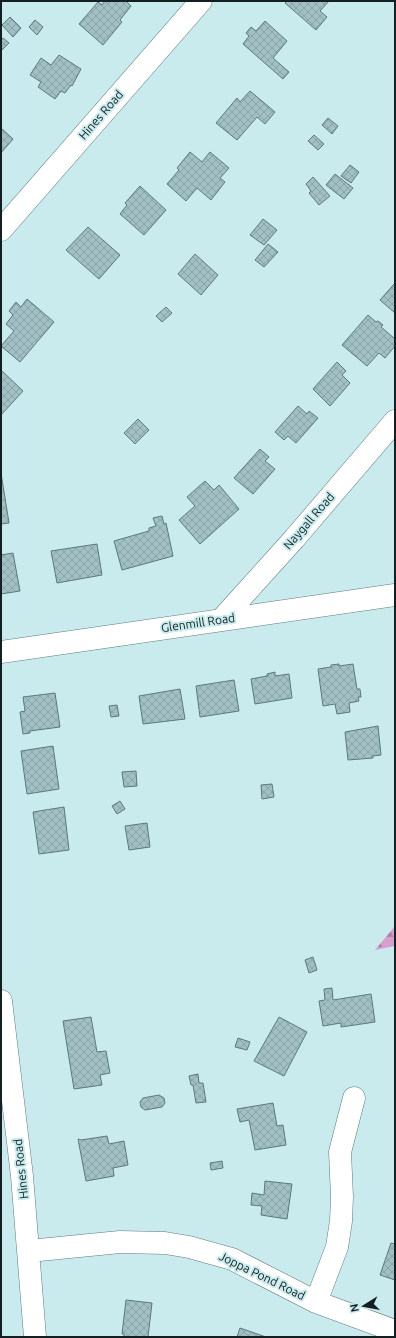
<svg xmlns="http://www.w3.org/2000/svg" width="396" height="1338" viewBox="0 0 396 1338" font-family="Ubuntu,sans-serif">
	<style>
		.forest { fill: url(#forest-firs) }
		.building { fill: url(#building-cross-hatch); stroke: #5b797c }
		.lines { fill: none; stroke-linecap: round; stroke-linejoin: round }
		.minor-casing { stroke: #5d7b7e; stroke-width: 23 }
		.minor { stroke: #fff; stroke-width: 22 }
		.labels { text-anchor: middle; stroke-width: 4; stroke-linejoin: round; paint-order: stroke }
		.street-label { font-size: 12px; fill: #131f20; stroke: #caebee }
	</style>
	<defs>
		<pattern id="forest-firs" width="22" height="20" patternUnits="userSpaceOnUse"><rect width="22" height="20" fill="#d99ed1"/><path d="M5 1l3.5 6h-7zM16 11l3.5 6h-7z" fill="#af80a9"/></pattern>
		<pattern id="building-cross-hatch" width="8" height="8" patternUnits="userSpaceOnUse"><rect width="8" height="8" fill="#a0c0c3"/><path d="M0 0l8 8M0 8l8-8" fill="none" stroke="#89a5a7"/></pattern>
	</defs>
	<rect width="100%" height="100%" fill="#caebee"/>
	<path class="forest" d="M395,926V946L375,950Z"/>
	<path class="building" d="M105,1H126L131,6L120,20L122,22L103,45L79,24L98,2L102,5Z
		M287,1H329L320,11L327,17L316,30L285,3Z
		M10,17L21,28L13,37L2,25Z
		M35,20L43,27L37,35L29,27Z
		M265,21L287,41L273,58L289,72L283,79L243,44L249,36L246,33L251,27L256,31Z
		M3,38L9,43L2,50L1,41Z
		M59,55L81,69L72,86L71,85L65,93L61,91L55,99L38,87L41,82L30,75L41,58L51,65Z
		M250,91L275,112L265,124L257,117L237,140L216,123L237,98L240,102Z
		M328,118L338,126L332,134L322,125Z
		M1,128L13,139L1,153Z
		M314,135L324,144L318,150L308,141Z
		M190,152L202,162L210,152L229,168L220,178L225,182L211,200L197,188L186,201L167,184L179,170L177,168Z
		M350,165L359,172L351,183L341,176Z
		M335,174L353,188L344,199L326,185Z
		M313,177L330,196L319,205L309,193L311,191L306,184Z
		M140,186L166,210L144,235L120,214L127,205L125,203Z
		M263,219L277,230L264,245L250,235Z
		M88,227L120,255L99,279L66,250Z
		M268,244L278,252L264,267L255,260Z
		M195,254L218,275L201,295L178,274Z
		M395,283V313L380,300Z
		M27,299L54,322L20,362L1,346L14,331L6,324L13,315L9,311L16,302L21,307Z
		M166,307L172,313L162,322L156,316Z
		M368,315L376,322L378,321L383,325L381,327L395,339V346L385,358L379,353L367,366L342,345Z
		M337,362L346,371L342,375L350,383L330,406L313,389Z
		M1,370L23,391L1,415Z
		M298,406L307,414L309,411L318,418L296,443L288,436L284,440L275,432Z
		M138,419L149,430L135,444L124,433Z
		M260,449L269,457L265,461L275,469L253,494L234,478Z
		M1,473L9,523L1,524Z
		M205,481L214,490L219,485L239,509L200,544L179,520L195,506L187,497Z
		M162,516L164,524L166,523L173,556L122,570L114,541L149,531V528L156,526L153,518Z
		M97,544L102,575L57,583L51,551Z
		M13,553L20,591L1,594V555Z
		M339,664V666L353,664L357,689H360L361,697H358L359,701L349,703L350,712L337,714L335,704L323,706L318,669L331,667V665Z
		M275,672V676L289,674L292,698L255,704L251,679L267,676V674Z
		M234,680L239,711L200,717L196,686Z
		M180,689L185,719L143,724L139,696Z
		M55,693L60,727L30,731V733L23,734L20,712L25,711L23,697Z
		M117,705L119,716L111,717L109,706Z
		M378,726L381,755L373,756V758L348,760L345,732Z
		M53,746L59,789L27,794L21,751Z
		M136,771L137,786L124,787L122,772Z
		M272,784L274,797L262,799L261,785Z
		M120,801L125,809L117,814L112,806Z
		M64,807L69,850L39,854L33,812Z
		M147,823L150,847L129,850L125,826Z
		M313,957L317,970L309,973L305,960Z
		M332,988L333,1000L371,994L375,1022L341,1027V1023L323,1026L319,1001L325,1000L324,989Z
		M91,1017L97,1052L106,1051L110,1073L100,1075L102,1085L74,1089L63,1021Z
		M279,1017L307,1032L284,1076L254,1061Z
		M238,1038L250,1042L247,1050L235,1047Z
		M198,1074L199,1083H203L206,1102L196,1103L193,1085H191L189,1076Z
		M159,1095L164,1098L165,1103L162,1107L145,1110L141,1107L140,1102L143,1098Z
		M273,1103L277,1126L283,1125L286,1145L255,1150L249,1120L240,1122L237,1109Z
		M107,1136L109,1144L124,1141L128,1165L113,1168L114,1176L86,1181L78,1139L81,1140Z
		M222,1161L223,1168L211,1170L210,1163Z
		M265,1181L292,1184L287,1219L261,1215L262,1206L251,1205L252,1193L264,1195Z
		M391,1243L395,1244V1280L380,1275Z
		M126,1300L152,1303L148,1337H124V1334H122Z
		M240,1328L266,1337H237Z"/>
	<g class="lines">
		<defs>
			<path id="minor" d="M1,230L201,1
				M221,620L294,539L395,421
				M1,652L395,595
				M1,1001L22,1176L35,1337
				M29,1251L120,1242L165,1243L189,1247L232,1259L316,1302L395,1331
				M316,1302L337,1247L341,1221L342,1197L340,1152L354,1098"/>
		</defs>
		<use href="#minor" class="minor-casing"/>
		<use href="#minor" class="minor"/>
	</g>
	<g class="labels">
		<g class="street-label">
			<text transform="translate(101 115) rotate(-49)" y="4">Hines Road</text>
			<text transform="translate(309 521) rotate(-49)" y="4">Naygall Road</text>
			<text transform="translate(198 623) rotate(-8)" y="4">Glenmill Road</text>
			<text transform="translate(21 1169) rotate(-96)" y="4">Hines Road</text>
			<text transform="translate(262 1276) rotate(26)" y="4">Joppa Pond Road</text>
		</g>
	</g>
	<rect width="396" height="1338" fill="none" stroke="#131f20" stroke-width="4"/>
	<g transform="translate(364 1306) rotate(259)" stroke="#caebee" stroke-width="3" paint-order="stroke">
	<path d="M0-3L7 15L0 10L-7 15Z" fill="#131f20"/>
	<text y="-6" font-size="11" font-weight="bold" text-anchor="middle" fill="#131f20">N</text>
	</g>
</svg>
